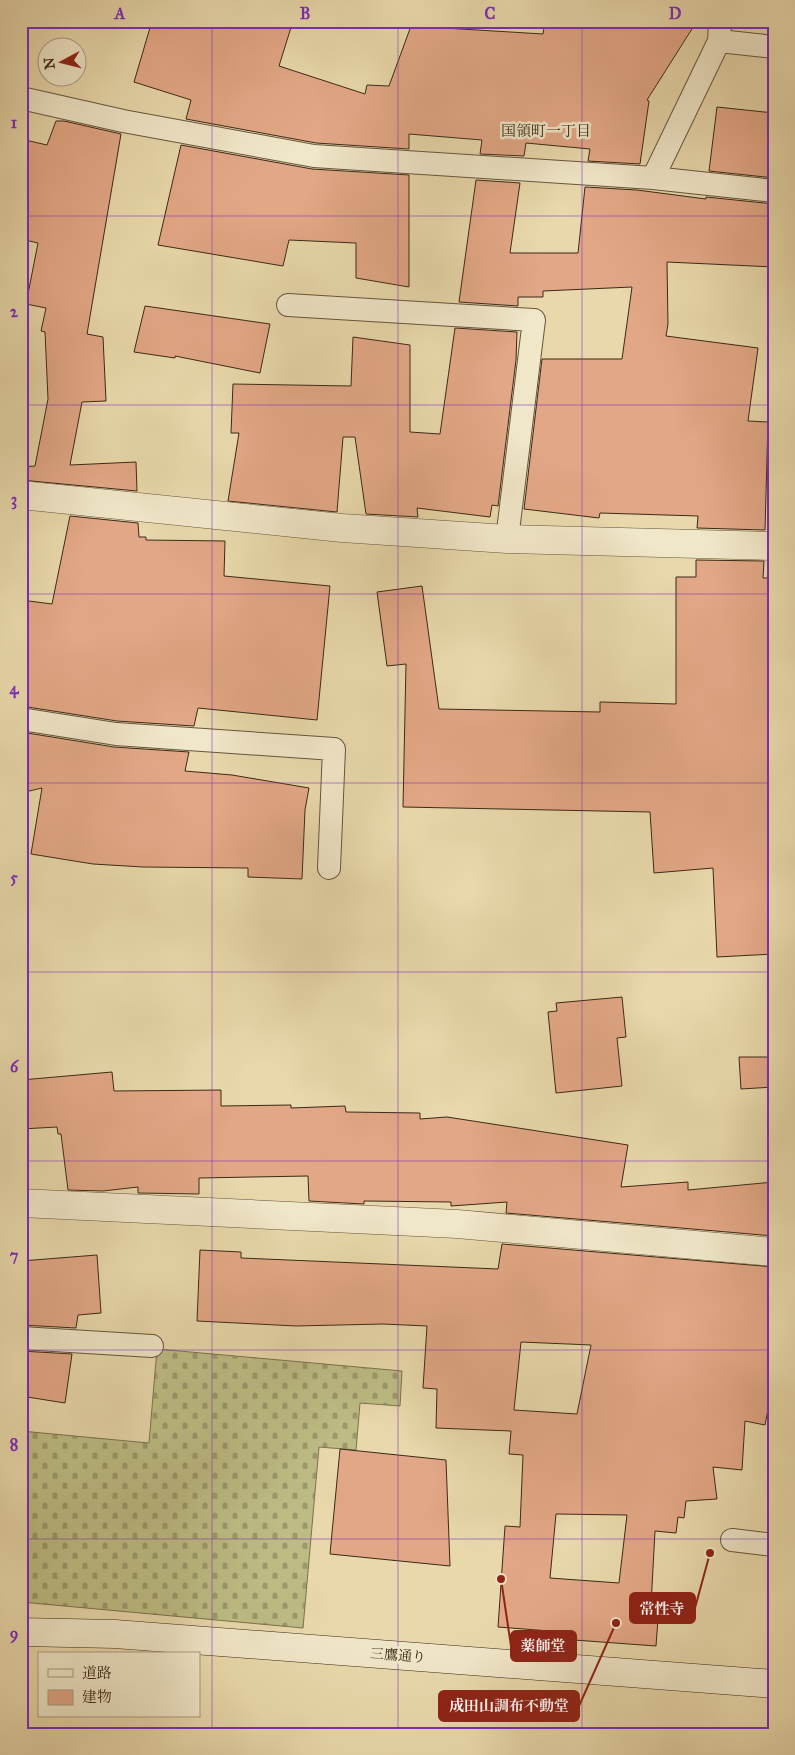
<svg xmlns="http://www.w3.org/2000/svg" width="795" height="1755" viewBox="0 0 795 1755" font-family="'IM FELL Great Primer','Noto Serif JP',serif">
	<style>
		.cemetery { fill: url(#cemetery-stones); stroke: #7c724e }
		.building { fill: #e2a786; stroke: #3c2918; fill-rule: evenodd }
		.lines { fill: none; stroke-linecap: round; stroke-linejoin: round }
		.lane-casing { stroke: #67553d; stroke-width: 24 }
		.street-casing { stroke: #67553d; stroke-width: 29 }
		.secondary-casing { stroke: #3c2918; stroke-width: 29 }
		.lane { stroke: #f0e6c8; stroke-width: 22 }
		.street { stroke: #f0e6c8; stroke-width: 28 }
		.secondary { stroke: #f0e6c8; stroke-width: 28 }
		.grid { fill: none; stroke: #7b2cbf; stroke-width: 1; stroke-opacity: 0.55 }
		.labels { text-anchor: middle; stroke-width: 5; stroke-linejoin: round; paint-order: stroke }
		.street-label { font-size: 14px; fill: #3c2918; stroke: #f0e6c8 }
		.neighbourhood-label { font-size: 15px; fill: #3c2918; stroke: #f0e6c8 }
		.leader { fill: none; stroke: #8f2418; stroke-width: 2 }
		.callout-dot { fill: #8f2418; stroke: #f0e6c8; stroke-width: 2 }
		.callout { fill: #8f2418; stroke: #8f2418; stroke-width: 2 }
		.callout-label { font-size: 15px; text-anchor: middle; font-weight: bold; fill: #fff }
		.neatline { fill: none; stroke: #7b2cbf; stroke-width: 2 }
		.grid-label { font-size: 16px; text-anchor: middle; font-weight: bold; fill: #7b2cbf }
	</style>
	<defs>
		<pattern id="cemetery-stones" width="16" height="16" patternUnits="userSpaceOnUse" patternTransform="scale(1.25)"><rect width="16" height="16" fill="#bdbc84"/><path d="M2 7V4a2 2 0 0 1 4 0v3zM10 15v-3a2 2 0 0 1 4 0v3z" fill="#9b996b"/></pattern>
	</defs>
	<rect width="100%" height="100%" fill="#e8d8ab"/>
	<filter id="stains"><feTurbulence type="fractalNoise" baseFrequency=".004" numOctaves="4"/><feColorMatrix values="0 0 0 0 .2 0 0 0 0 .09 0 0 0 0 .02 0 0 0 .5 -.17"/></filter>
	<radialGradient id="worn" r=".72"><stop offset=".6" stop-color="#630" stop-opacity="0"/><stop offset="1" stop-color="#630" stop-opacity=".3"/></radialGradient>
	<path class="cemetery" d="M157,1349L402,1371L400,1406L360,1403L356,1450L319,1447L303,1628L21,1602V1431L149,1443Z"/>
	<path class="building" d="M152,21H293L279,66L365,94L367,85L389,86L411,26L543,34L545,21H697L647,100L649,101L640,164L588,161L590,149L526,143L524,156L480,154L482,140L409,134V149L316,143L186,119L191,100L134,82Z
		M717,107L774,113V178L709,171Z
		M56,121H64L121,134L87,334L103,337L106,401L82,402L70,465L136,462L137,491L21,480V467L35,466L48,399L45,332L41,331L46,308L26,304L38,243L21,239V139L47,145Z
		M181,145L312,169L409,175V287L356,278V243L289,240L283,266L158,245Z
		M476,180L520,183L510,253H578L585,187L637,190L706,199V197L774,204V267L667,262L668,324L666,336L758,348L748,421L768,422L765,530L697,528L698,516L600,513L599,518L524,509L542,359H622L632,287L543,291V297H518V306L459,302Z
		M145,306L270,324L260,373L175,356V358L134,352Z
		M455,328L517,332L516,360L498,506L492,505L490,517L417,508L418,517L366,514L355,437H343L337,512L228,501L239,433H231L233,384L351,386L353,337L410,345V432L440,434Z
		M70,516L138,523L139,537H146V540L225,541L224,576L330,586L317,720L198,708L194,726L117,721L21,706V600L52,604Z
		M696,560L764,561L763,578H774V954L717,957L713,868L654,873L650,812L403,807L406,664L387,666L377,592L422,586L439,709L600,712V702L676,704V577H696Z
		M21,732L114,747L189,752L185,771L232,775L309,788L305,810L302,879L248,877V868L143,867L93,864L31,854L42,788L21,793Z
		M622,997L626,1037L617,1038L622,1086L556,1093L548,1012L557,1011L556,1003Z
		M739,1057H774V1087L741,1089Z
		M112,1072L114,1091L221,1090V1106L291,1105V1108L345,1106L346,1112L420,1113V1119L447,1117L628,1145L621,1187L688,1182V1190L774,1182V1236L506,1213L507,1202L451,1206V1202L364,1201V1204L309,1201L308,1176L199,1178V1194L138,1193V1187L103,1191L68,1190L61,1134H58L57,1127L21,1129V1080Z
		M502,1244L774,1267V1399H770L765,1425L745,1421L742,1470L713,1467L717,1499L686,1501L684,1518L678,1517L676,1533L655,1531L651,1605H659L656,1646L574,1640L575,1633L498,1627L505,1526L520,1527L523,1455L509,1454L511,1431L436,1428L437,1389L423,1388L427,1326L383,1324L296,1326L197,1321L200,1250L241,1252V1258L498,1269ZM521,1342L591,1345L577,1414L514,1410ZM556,1514L627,1515L619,1583L550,1578Z
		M97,1255L101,1313L78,1315L76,1328L21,1325V1261Z
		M21,1351L72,1354L65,1403L21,1396Z
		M340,1449L446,1460L450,1566L330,1554Z"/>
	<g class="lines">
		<defs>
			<path id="lane" d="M719,41L774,47
				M21,98L123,121L314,156L653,178L774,191
				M653,178L719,41L720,21
				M288,305L534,320L507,539
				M21,719L116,734L334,749L329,868
				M21,1338L152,1346
				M732,1540L774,1545"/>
			<path id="street" d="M21,495L342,528L507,539L774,546
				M21,1203L457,1224L774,1252"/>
			<path id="secondary" d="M21,1632L115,1634L774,1684"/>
		</defs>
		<use href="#lane" class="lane-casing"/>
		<use href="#street" class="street-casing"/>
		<use href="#secondary" class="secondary-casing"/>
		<use href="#lane" class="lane"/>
		<use href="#street" class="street"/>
		<use href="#secondary" class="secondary"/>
	</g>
	<path class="grid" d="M212,21V1734M398,21V1734M582,21V1734M21,216H774M21,405H774M21,594H774M21,783H774M21,972H774M21,1161H774M21,1350H774M21,1539H774"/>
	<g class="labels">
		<g class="street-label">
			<text transform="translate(398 1655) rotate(4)" y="5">三鷹通り</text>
		</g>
		<g class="neighbourhood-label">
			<text x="546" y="136">国領町一丁目</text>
		</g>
	</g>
	<path class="leader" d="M710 1553L695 1608M501 1579L511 1646M616 1623L579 1706"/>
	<g class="callout-dot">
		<circle cx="710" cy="1553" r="5"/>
		<circle cx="501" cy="1579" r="5"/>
		<circle cx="616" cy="1623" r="5"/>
	</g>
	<g class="callout">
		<rect x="630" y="1593" width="65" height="30" rx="5"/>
		<rect x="511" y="1631" width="65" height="30" rx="5"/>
		<rect x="439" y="1691" width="140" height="30" rx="5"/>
	</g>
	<g class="callout-label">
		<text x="662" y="1614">常性寺</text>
		<text x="543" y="1651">薬師堂</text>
		<text x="509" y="1711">成田山調布不動堂</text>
	</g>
	<rect width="795" height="1755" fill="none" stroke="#e8d8ab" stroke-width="55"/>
	<rect x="38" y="1652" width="162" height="65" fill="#f0e6c8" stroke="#a89a82"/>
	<rect x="48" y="1669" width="25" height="8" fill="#f0e6c8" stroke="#a89a82"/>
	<text x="82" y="1678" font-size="15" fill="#3c2918">道路</text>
	<rect x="48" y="1690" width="25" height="15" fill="#e2a786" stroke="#a89a82"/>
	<text x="82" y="1702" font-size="15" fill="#3c2918">建物</text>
	<g transform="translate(62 62) rotate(263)"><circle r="24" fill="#f0e6c8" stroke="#a89a82"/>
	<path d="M0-4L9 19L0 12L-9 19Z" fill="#8f2418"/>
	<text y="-8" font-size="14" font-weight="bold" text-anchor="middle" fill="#3c2918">N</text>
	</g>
	<rect x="28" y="28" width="740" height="1700" class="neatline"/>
	<g class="grid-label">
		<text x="120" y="19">A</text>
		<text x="305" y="19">B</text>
		<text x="490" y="19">C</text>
		<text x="675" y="19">D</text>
		<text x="14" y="128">1</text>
		<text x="14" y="317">2</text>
		<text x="14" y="505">3</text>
		<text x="14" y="694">4</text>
		<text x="14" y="883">5</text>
		<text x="14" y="1072">6</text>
		<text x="14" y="1261">7</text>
		<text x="14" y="1450">8</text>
		<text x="14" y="1639">9</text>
	</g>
	<rect width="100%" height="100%" filter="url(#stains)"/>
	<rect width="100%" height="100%" fill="url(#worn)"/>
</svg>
